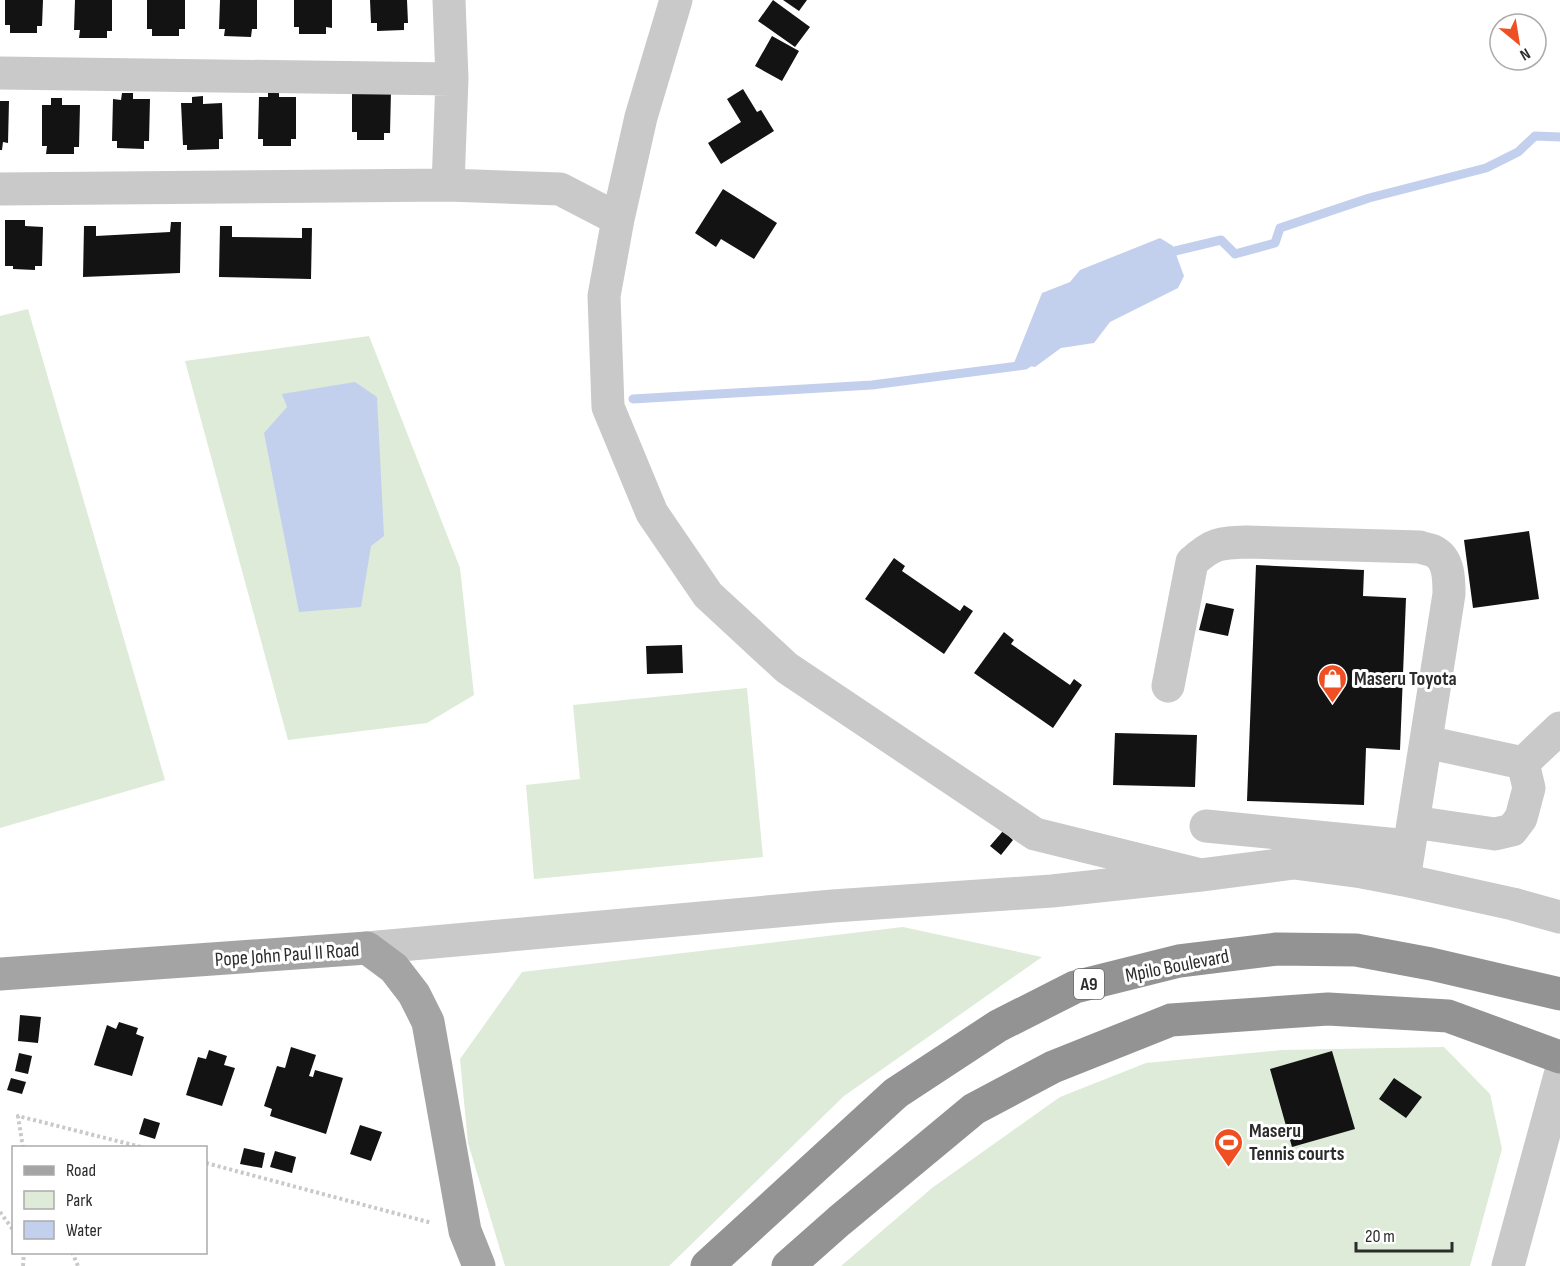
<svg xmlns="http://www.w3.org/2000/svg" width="1560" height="1266" viewBox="0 0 1560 1266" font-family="'Sofia Sans Condensed',sans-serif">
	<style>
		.green { fill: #ddebd8 }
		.water { fill: #c3d0ed }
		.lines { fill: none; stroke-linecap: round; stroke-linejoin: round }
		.stream { stroke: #c3d0ed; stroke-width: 9 }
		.building { fill: #131313 }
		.path { stroke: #c9c9c9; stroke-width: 4; stroke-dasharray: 3 3; stroke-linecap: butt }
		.minor { stroke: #c9c9c9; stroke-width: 33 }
		.major { stroke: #a4a4a4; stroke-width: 33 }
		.highway { stroke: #939393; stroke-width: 33 }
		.labels { text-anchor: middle; stroke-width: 6; stroke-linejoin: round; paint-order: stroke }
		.shield { fill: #fff; stroke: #6b6b6b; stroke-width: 1.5 }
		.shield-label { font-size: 18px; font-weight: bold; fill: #2c2c2c }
		.poi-label { font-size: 20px; font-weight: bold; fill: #2c2c2c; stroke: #fff; text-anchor: start }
		.street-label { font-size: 20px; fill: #2c2c2c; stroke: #fff }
	</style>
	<rect width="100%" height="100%" fill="#fff"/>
	<path class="green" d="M28,309L165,780L0,828V316Z
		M369,336L460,568L474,695L427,723L288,740L185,361Z
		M747,688L763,857L534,879L526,785L580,779L573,705Z
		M903,927L1042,957L844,1096L669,1266H505L468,1143L460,1059L522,972Z
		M1444,1047L1490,1094L1502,1149L1470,1266H841L932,1188L1060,1097L1146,1063L1282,1050Z"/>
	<path class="water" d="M1160,238L1173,246L1184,276L1178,288L1110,322L1094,343L1061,348L1035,367L1014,363L1042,293L1070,282L1080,270Z
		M355,382L377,397L384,536L371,546L361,607L299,612L264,433L287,407L282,394Z"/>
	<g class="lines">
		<path class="stream" d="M1165,258L1175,251L1221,240L1235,254L1275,243L1280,228L1369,198L1486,168L1518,152L1535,136L1560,137
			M633,399L872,385L1025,365L1035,358"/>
	</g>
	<path class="building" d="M5,0H43L42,26H37V33H10V25H5Z
		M75,0H112V31H107V38H79L80,30H74Z
		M147,0H185V29H179V36H152V29H147Z
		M220,0H257V29H252L251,37L224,36L225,29H219Z
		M294,0H332V28L326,27V34H299V27H294Z
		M370,0H407L408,23H404V30L377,31V23H371Z
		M773,0L810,27L795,47L758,21Z
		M783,0H807L799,11Z
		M772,36L799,51L782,81L755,66Z
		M743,89L757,112L761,110L774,131L721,164L708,143L741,122L727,99Z
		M268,91H279V97H296V139H291V146H263V139H258L259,97H268Z
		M352,91H391L390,133H384V140H357V132H352Z
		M122,93H133V99H150L149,141H144V149L117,148V141H112L113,99L121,100Z
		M203,96V104L222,103L223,139H219V149L187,150V145H183L181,103H192V97Z
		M51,98H62V105H80L79,147H74V154H46L47,146H42V105H51Z
		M0,101H9L8,143L3,142L2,150H0Z
		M723,189L777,223L754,259L721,239L716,247L695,233Z
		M5,220H25V226L43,227L42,266H35V270L13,269V266H5Z
		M171,222H181L180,273L83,277L84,226H96V236L170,232Z
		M220,226H232V237L302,238V228H312L311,279L219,277Z
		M1529,531L1539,599L1473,608L1464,540Z
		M894,558L905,566L902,571L960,611L964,605L973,611L944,654L865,599Z
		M1256,565L1364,570L1363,596L1406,598L1400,750L1366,748L1364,805L1247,801Z
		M1206,603L1234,609L1228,636L1199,630Z
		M1004,632L1014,640L1011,644L1070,685L1074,679L1082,685L1053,728L974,673Z
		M682,645L683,673L647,674L646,646Z
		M1115,733L1197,735L1195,787L1113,785Z
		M1003,831L1013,840L1001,855L990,846Z
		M20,1015L41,1017L38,1043L18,1041Z
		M119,1022L138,1028L136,1034L144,1037L132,1076L94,1065L107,1025L116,1029Z
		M291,1047L316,1055L309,1076L313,1077L315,1070L343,1078L326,1134L270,1116L272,1109L264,1106L277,1066L285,1068Z
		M209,1050L227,1056L224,1065L235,1068L222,1106L186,1095L198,1057L206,1059Z
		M1332,1051L1355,1129L1292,1147L1270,1069Z
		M19,1053L32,1056L28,1074L15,1071Z
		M11,1078L26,1082L22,1094L7,1090Z
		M1394,1078L1422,1097L1406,1118L1379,1099Z
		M144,1118L160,1123L155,1139L139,1134Z
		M360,1125L382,1132L371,1161L350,1154Z
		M244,1148L265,1153L262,1168L240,1164Z
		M275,1151L296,1157L292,1173L270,1167Z"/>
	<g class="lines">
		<path class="path" d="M23,1148L18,1116L145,1148
			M206,1163L432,1223
			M0,1212L14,1231
			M72,1252L78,1266
			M23,1266L24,1252"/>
		<path class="minor" d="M449,0L452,79L448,185L560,189L618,219
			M676,0L641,117L618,219L604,296L608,407L652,513L708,595L787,668L1035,834L1201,875
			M0,73L452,79
			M0,189L448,185
			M1168,686L1192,562C1213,543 1219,543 1247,542L1420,547C1424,549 1431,549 1435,552C1449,560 1449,579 1449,594L1404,880
			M1523,763L1560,728
			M1413,822L1495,834L1512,830L1521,818L1529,788L1523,763L1426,742
			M1206,826L1409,846
			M367,948L833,906L1052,891L1201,875L1294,863L1362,872L1404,880L1513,904L1560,917
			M1508,1266L1560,1075"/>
		<path class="major" d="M0,974L367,948L394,968L414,994L428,1022L465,1231L479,1266"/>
		<path class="highway" d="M707,1266L896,1093L998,1026L1075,987L1179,961L1277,949L1356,950L1431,964L1560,994
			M788,1266L839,1221L974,1109L1053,1067L1171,1020L1328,1009L1448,1016L1560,1057"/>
	</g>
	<defs>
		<symbol id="shop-pin" viewBox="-11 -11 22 30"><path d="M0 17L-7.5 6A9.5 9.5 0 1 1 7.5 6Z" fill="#ef4f22" stroke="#fff"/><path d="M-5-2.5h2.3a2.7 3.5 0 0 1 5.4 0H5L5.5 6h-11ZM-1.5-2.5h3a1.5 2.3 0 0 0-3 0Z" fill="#fff"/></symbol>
		<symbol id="stadium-pin" viewBox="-11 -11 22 30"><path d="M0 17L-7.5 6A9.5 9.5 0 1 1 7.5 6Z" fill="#ef4f22" stroke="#fff"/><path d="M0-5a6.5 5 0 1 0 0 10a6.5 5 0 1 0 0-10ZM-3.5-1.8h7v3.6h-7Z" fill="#fff"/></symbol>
	</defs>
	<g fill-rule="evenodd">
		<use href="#shop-pin" x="1316" y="662" width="33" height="45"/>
		<use href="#stadium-pin" x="1212" y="1126" width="33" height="45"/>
	</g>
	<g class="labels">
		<rect class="shield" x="1074" y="969" width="30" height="30" rx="4.5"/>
		<g class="shield-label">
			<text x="1089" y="990">A9</text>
		</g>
		<g class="poi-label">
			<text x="1354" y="685">Maseru Toyota</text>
			<text x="1249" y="1137">Maseru<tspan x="1249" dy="23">Tennis courts</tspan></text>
		</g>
		<g class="street-label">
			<text transform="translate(287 954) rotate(-4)" y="7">Pope John Paul II Road</text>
			<text transform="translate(1177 965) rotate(-11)" y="7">Mpilo Boulevard</text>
		</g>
	</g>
	<rect x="12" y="1146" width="195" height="108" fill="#ffffff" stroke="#ababab" stroke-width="1.5"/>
	<rect x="24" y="1166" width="30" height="9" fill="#a4a4a4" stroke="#ababab" stroke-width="1.5"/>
	<text x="66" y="1176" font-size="18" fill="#2c2c2c">Road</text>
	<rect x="24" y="1191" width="30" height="18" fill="#ddebd8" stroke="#ababab" stroke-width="1.5"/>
	<text x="66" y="1206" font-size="18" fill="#2c2c2c">Park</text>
	<rect x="24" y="1221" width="30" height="18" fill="#c3d0ed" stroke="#ababab" stroke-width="1.5"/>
	<text x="66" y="1236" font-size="18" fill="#2c2c2c">Water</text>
	<g transform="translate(1518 42) rotate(150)"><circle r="28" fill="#ffffff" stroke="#ababab" stroke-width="1.5"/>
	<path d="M0-4.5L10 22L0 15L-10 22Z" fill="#ef4f22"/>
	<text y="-9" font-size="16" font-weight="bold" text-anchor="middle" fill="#2c2c2c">N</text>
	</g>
	<path d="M1356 1242v9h96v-9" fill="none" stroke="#2c2c2c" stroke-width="3"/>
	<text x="1365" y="1242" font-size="18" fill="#2c2c2c" stroke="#ffffff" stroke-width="4.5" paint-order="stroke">20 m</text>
</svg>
